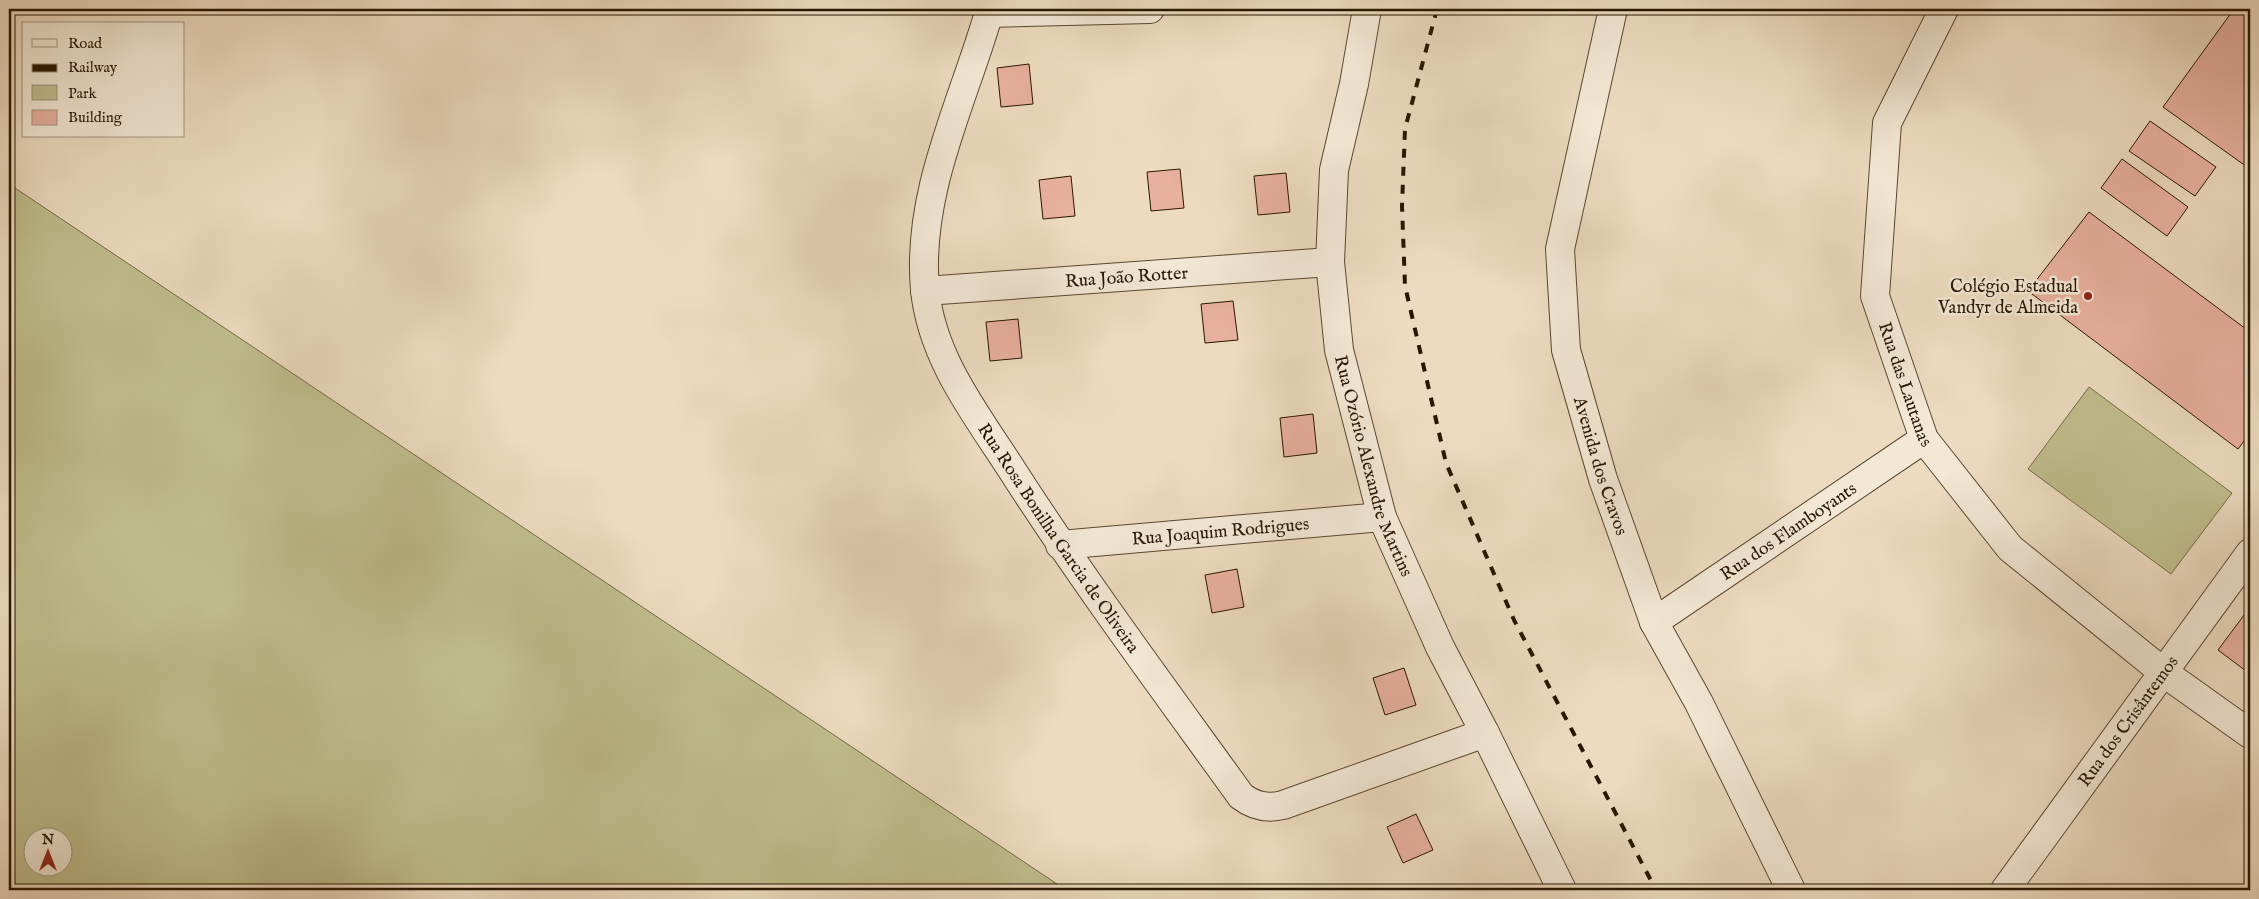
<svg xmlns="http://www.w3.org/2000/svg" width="2259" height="899" viewBox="0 0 2259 899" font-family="'IM FELL English',serif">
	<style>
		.green { fill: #c0bd8d; stroke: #746a46; fill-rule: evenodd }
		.building { fill: #e8b09f; stroke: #291600 }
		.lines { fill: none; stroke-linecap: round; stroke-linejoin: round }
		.minor-casing { stroke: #5a4730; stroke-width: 30 }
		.minor { stroke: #f3e8d6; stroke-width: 28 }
		.rail { stroke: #291600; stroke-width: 4; stroke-dasharray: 9 9; stroke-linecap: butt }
		.poi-dot { fill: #8f2418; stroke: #f3e8d6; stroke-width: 2 }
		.labels { text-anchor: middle; stroke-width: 5; stroke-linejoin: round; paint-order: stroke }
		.street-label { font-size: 18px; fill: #291600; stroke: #f3e8d6 }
		.poi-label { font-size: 18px; fill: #291600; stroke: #f3e8d6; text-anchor: end }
	</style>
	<rect width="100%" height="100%" fill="#eddbc0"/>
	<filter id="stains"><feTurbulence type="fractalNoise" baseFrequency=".004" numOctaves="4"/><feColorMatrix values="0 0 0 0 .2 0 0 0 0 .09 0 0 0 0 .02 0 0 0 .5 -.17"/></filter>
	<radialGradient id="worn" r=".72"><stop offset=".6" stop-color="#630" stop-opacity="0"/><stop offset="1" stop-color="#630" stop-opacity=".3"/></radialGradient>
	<path class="green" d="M9,184L1066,890H9ZM32,836H62V866H32Z
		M2089,387L2232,493L2171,574L2028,469Z"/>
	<path class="building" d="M2234,9L2250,19V169L2163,107Z
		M1029,64L1033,104L1001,107L997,68Z
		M2150,121L2216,167L2195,196L2129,151Z
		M2122,159L2188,207L2167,236L2101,188Z
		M1180,169L1184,208L1151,211L1147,172Z
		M1286,173L1290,212L1258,215L1254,176Z
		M1071,176L1075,216L1043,219L1039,180Z
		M2089,212L2250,332V433L2238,449L2028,291Z
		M1233,301L1238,340L1205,343L1201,304Z
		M1018,319L1022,358L990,361L986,322Z
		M1313,414L1317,453L1284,457L1280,418Z
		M1237,569L1244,607L1212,613L1205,575Z
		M2250,607V674L2218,650Z
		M1404,668L1416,705L1385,715L1373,678Z
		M1416,814L1433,850L1403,863L1387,827Z"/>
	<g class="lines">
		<defs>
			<g id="minor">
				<path id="s1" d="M990,9C964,101 916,191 925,290C932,359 976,414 1012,470C1084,582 1163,688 1241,796C1254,806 1267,809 1283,805L1485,733"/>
				<path id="s2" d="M1367,9L1354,84L1334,170L1330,262L1339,350L1382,517L1440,647L1485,733L1562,890"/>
				<path id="s3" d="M1613,9L1560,249L1566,350L1603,479L1654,622L1699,703L1791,890"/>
				<path id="s4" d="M1944,9L1887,123L1875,296L1924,439L2010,548L2163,672L2250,734"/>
				<path d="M989,13L1150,9"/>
				<path id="s5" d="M925,291L1330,262"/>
				<path id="s6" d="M1060,545L1382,517"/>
				<path id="s7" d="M1654,622L1924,439"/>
				<path id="s8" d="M2005,890L2250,553"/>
			</g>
		</defs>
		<use href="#minor" class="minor-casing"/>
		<use href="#minor" class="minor"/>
		<path class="rail" d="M1437,9L1405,129L1402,206L1405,286L1446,463L1514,620L1656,890"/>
	</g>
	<circle class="poi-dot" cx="2088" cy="296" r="5"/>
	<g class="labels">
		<g class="street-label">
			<text dy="6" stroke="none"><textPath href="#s5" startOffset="202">Rua João Rotter</textPath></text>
			<text dy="6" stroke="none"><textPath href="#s4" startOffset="394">Rua das Lautanas</textPath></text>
			<text dy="6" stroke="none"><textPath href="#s2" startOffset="466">Rua Ozório Alexandre Martins</textPath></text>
			<text dy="6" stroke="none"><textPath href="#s3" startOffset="468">Avenida dos Cravos</textPath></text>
			<text dy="6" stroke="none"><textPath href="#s6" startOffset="161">Rua Joaquim Rodrigues</textPath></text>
			<text dy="6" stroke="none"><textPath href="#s7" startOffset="162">Rua dos Flamboyants</textPath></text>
			<text dy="6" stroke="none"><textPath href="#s1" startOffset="575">Rua Rosa Bonilha Garcia de Oliveira</textPath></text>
			<text dy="6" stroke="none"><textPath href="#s8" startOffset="209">Rua dos Crisântemos</textPath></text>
		</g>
		<g class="poi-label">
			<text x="2078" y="292">Colégio Estadual<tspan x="2078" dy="21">Vandyr de Almeida</tspan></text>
		</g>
	</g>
	<rect width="2259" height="899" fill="none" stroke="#eddbc0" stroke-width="30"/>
	<rect x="10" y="10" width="2239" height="879" fill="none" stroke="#291600" stroke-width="2.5"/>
	<rect x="15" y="15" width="2229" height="869" fill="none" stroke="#291600"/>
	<rect x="22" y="22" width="162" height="115" fill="#f3e8d6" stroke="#a29480"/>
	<rect x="32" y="39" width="25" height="8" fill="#f3e8d6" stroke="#a29480"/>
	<text x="68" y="48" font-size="15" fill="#291600">Road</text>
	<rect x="32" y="64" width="25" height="8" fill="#291600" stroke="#a29480"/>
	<text x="68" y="72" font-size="15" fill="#291600">Railway</text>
	<rect x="32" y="85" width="25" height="15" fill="#c0bd8d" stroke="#a29480"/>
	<text x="68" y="98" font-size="15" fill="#291600">Park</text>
	<rect x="32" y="110" width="25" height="15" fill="#e8b09f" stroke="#a29480"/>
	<text x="68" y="122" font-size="15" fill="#291600">Building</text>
	<g transform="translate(48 852)"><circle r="24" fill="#f3e8d6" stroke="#a29480"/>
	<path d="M0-4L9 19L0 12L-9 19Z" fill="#8f2418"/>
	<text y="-8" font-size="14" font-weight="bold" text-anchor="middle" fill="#291600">N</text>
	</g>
	<rect width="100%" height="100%" filter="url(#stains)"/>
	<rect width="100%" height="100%" fill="url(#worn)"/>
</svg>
